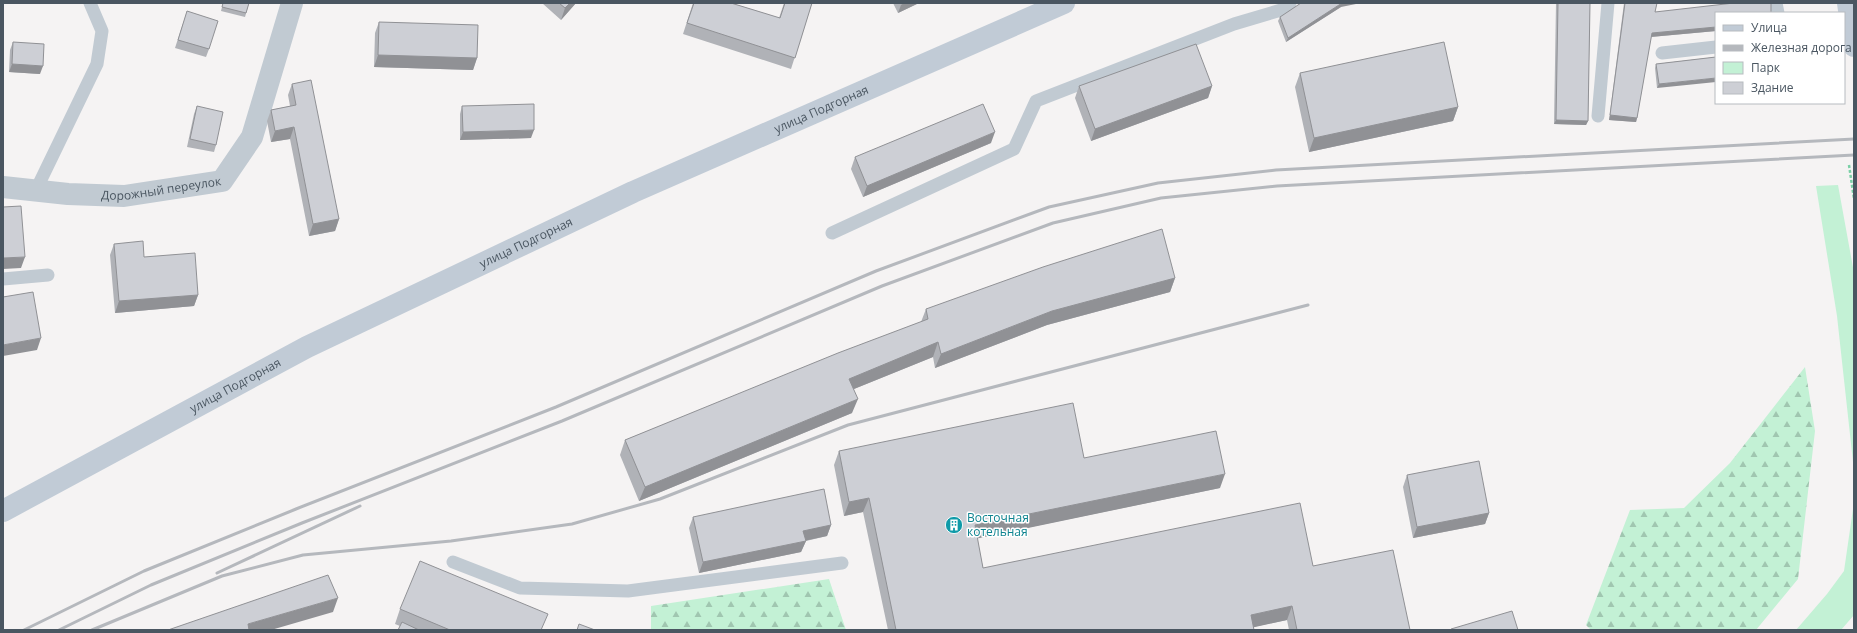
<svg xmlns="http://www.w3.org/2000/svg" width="1857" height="633" viewBox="0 0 1857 633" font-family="'Open Sans',sans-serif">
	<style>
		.green { fill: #c3f1d5 }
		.forest { fill: url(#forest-firs) }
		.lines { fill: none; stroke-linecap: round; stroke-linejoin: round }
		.path { stroke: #7ad0a6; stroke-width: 2.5; stroke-dasharray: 3 2; stroke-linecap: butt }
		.service { stroke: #c1cad2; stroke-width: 13 }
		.minor { stroke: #c1cad2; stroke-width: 22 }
		.secondary { stroke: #c1cbd6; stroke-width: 22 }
		.rail { stroke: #b5b8bd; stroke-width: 3 }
		.wall { fill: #b0b2b7 }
		.shaded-wall { fill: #909195 }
		.building { fill: #cdcfd5; stroke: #909195 }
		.labels { text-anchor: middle; stroke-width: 3; stroke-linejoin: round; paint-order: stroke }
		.street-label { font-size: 12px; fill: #4a5661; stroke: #fff }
		.culture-label { font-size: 12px; fill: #0d838f; stroke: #fff; text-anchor: start }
	</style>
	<defs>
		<pattern id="forest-firs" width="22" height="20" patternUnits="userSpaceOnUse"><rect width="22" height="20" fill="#c3f1d5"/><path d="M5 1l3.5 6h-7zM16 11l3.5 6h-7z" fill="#a0c6b0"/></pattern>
	</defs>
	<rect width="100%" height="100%" fill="#f5f3f3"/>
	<path class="green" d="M1838,185L1854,273V471L1837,316L1816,186Z
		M1854,502V615L1841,630H1796L1827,594L1844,571Z"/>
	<path class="forest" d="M1805,367L1815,431L1798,579L1756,630H1591L1586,625L1630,510L1684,508L1730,463Z
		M829,579L846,630H651V606Z"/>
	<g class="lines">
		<path class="path" d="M1849,165L1854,199"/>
		<path class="service" d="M1776,3L1778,13
			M1662,53L1716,47
			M1598,116L1608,3
			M36,190L97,64L102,31L90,3
			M832,233L1014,149L1036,101L1234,24L1281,10L1290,3
			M3,279L48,275
			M453,562L520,588L628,591L842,563"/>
		<path class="minor" id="s1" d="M3,187L68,194L124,196L222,181L252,137L292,3"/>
		<g class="secondary">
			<path d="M1848,3L1854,46"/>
			<path id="s2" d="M3,511L307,347L633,192L1064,3"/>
		</g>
		<path class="rail" d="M217,573L360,506
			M24,630L144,571L296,509L556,407L876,271L1049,207L1158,183L1276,170L1854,139
			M59,630L151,585L302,523L562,421L882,286L1053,223L1161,198L1277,186L1854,155
			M92,630L222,576L303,555L451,541L572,524L660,499L848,425L1308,305"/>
	</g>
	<path class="wall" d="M223,3H249L245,17L221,11Z
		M542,3H576L561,20Z
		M693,3H731L779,18L784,3H812L791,69L683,34Z
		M893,3H919L898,13Z
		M1556,3H1590L1588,121L1586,125L1554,124Z
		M1624,3H1657L1655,12L1716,13V31L1651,37L1637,118L1636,122L1609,120Z
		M1341,7L1286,42L1278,21L1280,17Z
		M187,11L209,49L206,57L175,48Z
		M379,22L477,58L473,70L374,67L375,33Z
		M13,42L40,74L9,72L10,50Z
		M1716,57L1657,88L1655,68L1656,64Z
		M1300,73L1458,107L1453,121L1309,152L1295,87Z
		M292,84L339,219L335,231L309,236L290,139L271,142L267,121L271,110L290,106L288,95Z
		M1079,86H1212L1208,98L1091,141L1075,98Z
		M197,106L216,145L214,152L187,147L194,114Z
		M462,106L531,138L460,140V114Z
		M991,143L863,197L851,169L855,157Z
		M114,244L144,257L198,295L194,306L115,313L110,255Z
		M1175,278L1170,292L1047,325L935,368L933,357L854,389L852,413L639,501L620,455L625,440L921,322L926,309Z
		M839,451L1084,458L1220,488L977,538L983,568L1313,566L1410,630H1289L1287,620L1253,627L1254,630H888L863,512L844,516L834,465Z
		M1407,475L1489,513L1485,524L1413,538L1403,487Z
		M693,517L831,525L827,536L806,541L801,552L699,573L689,528Z
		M400,609L542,630H398L400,626L395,624Z"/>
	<path class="shaded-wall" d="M570,3H576L561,20L565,8Z
		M904,3H919L898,13L901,5Z
		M1342,3H1361L1341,7L1286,42L1288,38Z
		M1716,27V31L1650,37L1652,33Z
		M378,55L477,58L473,70L374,67Z
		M12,64L43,66L40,74L9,72Z
		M1716,78V82L1657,88L1659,84Z
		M1212,86L1208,98L1091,141L1095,129Z
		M1458,107L1453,121L1309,152L1314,138Z
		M1610,115L1637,118L1636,122L1609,120Z
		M1556,120L1588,121L1586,125L1554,124Z
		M294,127L290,139L271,142L275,131Z
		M534,130L531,138L460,140L463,132Z
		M995,132L991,143L863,197L867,186Z
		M339,219L335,231L309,236L313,224Z
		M25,257L21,268L3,269V258Z
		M1175,278L1170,292L1047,325L935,368L941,354L1052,311Z
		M198,295L194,306L115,313L119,301Z
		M41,338L37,350L3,356V345Z
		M938,342L933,357L844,393L849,379Z
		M858,399L852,413L639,501L645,487Z
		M1225,474L1220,488L970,540L975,525Z
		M869,498L863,512L844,516L849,502Z
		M1489,513L1485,524L1413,538L1417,527Z
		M831,525L827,536L799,542L803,531Z
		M806,541L801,552L699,573L703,562Z
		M338,598L333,612L271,630H246L248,624Z
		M1292,606L1287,620L1246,629L1251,615Z"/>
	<path class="building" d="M223,3H249L246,13L222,7Z
		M559,3H570L565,8Z
		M694,3H731L780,18L785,3H812L795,58L687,23Z
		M1301,3H1342L1288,38L1280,17Z
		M1558,3H1590L1588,121L1556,120Z
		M1625,3H1657L1655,12L1734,3H1771V13H1716V27L1652,33L1637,118L1610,115Z
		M187,11L218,21L209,49L178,40Z
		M379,22L478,25L477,58L378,55Z
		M13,42L44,44L43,66L12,64Z
		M1444,42L1458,107L1314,138L1300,73Z
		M1196,44L1212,86L1095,129L1079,86Z
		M1716,57V78L1659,84L1656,64Z
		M311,80L339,219L313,224L294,127L275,131L271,110L296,105L292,84Z
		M534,104V130L463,132L462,106Z
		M983,104L995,132L867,186L855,157Z
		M197,106L223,112L216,145L190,139Z
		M21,206L25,257L3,258V207Z
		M1162,229L1175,278L1052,311L941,354L938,342L849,379L858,399L645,487L625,440L838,353L928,319L926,309L1043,267Z
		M143,241L144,257L195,253L198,295L119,301L114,244Z
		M33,292L41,338L3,345V297Z
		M1073,403L1084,458L1216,431L1225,474L975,525L983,568L1300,503L1313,566L1393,550L1410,630H1297L1292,606L1251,615L1254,630H896L869,498L849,502L839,451Z
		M1479,461L1489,513L1417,527L1407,475Z
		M824,489L831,525L803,531L806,541L703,562L693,517Z
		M420,561L548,614L541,630H450L400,609Z
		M328,575L338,598L248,624L249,630H168Z
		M1512,611L1518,630H1451V629Z
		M402,622L419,630H398Z
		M579,624L595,630H577Z"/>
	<defs>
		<symbol id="building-disc" viewBox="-11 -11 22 22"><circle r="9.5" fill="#0f9aa8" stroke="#fff"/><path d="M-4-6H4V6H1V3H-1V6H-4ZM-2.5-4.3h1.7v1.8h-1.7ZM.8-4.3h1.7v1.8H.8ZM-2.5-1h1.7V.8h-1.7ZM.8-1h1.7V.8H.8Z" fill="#fff"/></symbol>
	</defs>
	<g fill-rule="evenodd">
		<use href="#building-disc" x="944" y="515" width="20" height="20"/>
	</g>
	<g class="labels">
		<g class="street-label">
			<text dy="4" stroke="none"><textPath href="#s2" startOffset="912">улица Подгорная</textPath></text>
			<text dy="4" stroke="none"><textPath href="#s1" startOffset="159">Дорожный переулок</textPath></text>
			<text dy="4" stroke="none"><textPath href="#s2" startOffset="588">улица Подгорная</textPath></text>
			<text dy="4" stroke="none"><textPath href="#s2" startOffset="264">улица Подгорная</textPath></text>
		</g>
		<g class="culture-label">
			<text x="967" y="522">Восточная<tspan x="967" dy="14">котельная</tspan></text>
		</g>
	</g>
	<rect width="1857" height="633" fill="none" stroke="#4a5661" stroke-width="8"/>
	<rect x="1715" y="12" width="130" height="92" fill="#ffffff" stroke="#b7bbc0"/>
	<rect x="1723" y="25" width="20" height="6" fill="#c1cbd6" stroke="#b7bbc0"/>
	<text x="1751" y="32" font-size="12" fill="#4a5661">Улица</text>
	<rect x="1723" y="45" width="20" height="6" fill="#b5b8bd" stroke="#b7bbc0"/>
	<text x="1751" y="52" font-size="12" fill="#4a5661">Железная дорога</text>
	<rect x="1723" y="62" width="20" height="12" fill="#c3f1d5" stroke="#b7bbc0"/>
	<text x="1751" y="72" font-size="12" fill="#4a5661">Парк</text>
	<rect x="1723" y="82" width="20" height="12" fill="#cdcfd5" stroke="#b7bbc0"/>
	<text x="1751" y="92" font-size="12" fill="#4a5661">Здание</text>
</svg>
